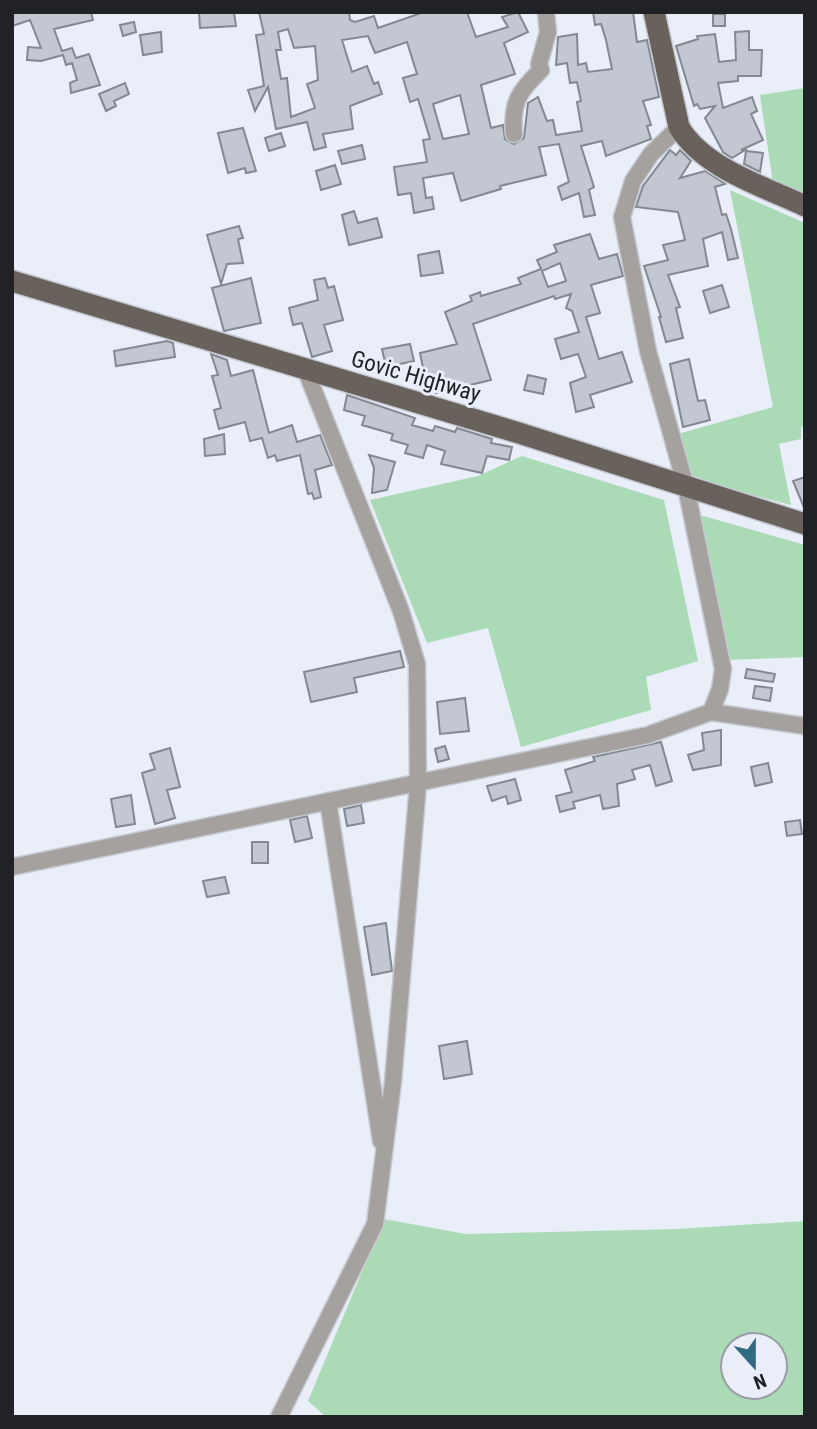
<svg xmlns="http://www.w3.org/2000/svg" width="817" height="1429" viewBox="0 0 817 1429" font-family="'Roboto Condensed',sans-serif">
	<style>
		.green { fill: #aadbb6; fill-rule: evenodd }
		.building { fill: #c2c7d1; stroke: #838891; stroke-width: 2; fill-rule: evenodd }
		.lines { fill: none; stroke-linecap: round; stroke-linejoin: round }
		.minor-casing { stroke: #c5c9d2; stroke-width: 19 }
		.major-casing { stroke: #c5c9d2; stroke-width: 24 }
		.minor { stroke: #a5a19e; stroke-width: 16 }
		.major { stroke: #69625c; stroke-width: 21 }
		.labels { text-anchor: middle; stroke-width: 6; stroke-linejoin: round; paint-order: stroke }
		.street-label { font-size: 23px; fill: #202225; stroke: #e9eef8 }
	</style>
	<rect width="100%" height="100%" fill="#e9eef8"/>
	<path class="green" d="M805,88V198L773,183L760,95Z
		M730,190L805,223V425L801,427V439L779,444L791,505L692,479L678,434L773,407Z
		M522,456L664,500L698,661L646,677L651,710L521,747L488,628L427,643L370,500L478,476Z
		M700,515L805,545V657L728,660Z
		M384,1219L466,1234L676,1229L805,1221V1417H326L308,1401ZM733,1345H775V1387H733Z"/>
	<path class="building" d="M12,12H91L93,20L54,29L62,51L72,48L76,58L89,54L100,85L71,93L70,83L77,80L72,63L66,65L63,55L41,61L27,60L28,47L41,48L30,20L12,26Z
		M199,12H234L236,26L200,28Z
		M259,12H349L350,20L355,22L374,16L378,28L424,12H467L476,37L508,27L502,17L518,12L528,32L504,43L515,74L481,85L491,128L503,125L505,139L514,144L524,138L528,103L538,97L547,121L553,120L556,135L582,131L577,102L581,101L577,82L570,83L567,63L556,65L558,37L577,34L578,65L586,63L588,72L612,69L606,40L601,24L595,25L593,12H633L637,42L647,40L659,97L643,101L651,125L647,126L651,139L606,156L602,141L581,146L594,187L589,190L595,215L584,217L579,193L562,200L558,187L569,182L559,144L539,147L546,175L500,186L501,189L461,201L453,173L423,178L426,198L432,197L434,209L414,213L411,193L398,195L394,167L427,162L423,140L430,139L418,99L410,102L403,78L417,74L407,42L375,53L368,36L342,40L352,72L367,66L374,84L378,82L382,94L350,106L353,129L323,134L326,147L314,150L307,122L276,129L268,87L255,111L248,90L264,86L256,35L264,34ZM288,29L294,48L315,46L318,80L307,84L315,108L291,117L287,78L281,79L276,50H281L278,32ZM460,95L469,134L443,139L433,104Z
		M713,14H725V26H713Z
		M134,22L136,32L123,36L120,25Z
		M749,31V50H762L761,76H738V81L718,83L723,108L752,97L757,111L751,114L763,140L741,150H745L732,158L723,152L705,118L715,106L700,109L697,104L694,106L676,46L698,39L697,36L715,34L719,62L736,60L735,32Z
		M161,32L162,52L143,55L140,35Z
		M125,83L129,94L114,101L116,106L106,111L99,94Z
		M243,128L256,171L246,173L245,168L228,173L218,133Z
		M281,133L285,146L269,151L265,138Z
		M362,145L365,159L342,164L338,151Z
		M670,150L676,155L680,150L691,161L680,178L705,171L725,184L715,187L722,215L726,214L731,229L738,258L728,260L722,232L703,239L708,266L668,275L680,307L676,308L683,338L666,342L659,317H661L644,266L668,260L663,245L685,240L678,212L636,207L643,186Z
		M746,151L763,153L760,172L744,164Z
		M335,165L341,184L321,190L316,171Z
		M354,211L358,223L377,218L382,237L349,245L342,215Z
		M239,226L243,238L238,239L243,263L227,264L221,284L207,235Z
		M590,234L599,259L617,254L623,276L591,285L600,313L586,317L599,359L622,352L632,382L590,395L594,407L576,412L570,383L586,377L578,354L561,359L555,339L579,332L572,311L566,308L571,294L555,299L554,296L473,324L491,380L436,393L433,377L425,378L420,353L457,344L445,312L472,301L470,296L480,292L481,296L521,284L518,278L541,269L537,260L557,252L554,245ZM560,263L566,281L548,287L542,271Z
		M439,251L443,273L421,276L418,255Z
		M251,278L261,323L224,331L212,288Z
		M325,278L328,288L334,286L343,320L324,325L332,351L312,357L302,323L293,325L289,308L318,300L314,280Z
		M722,285L729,307L710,313L703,291Z
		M167,341L173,343L175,357L116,366L114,351Z
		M410,344L414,361L386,367L382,349Z
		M211,354L227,360L231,376L253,370L269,433L292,425L297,442L320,435L332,465L315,470L321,497L314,499L312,493L308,494L300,455L277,461L275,455L268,458L262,438L250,441L245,422L219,429L214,410L221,408L212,376L218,375Z
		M689,359L698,401L705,400L710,420L683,427L670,364Z
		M528,375L546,379L543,394L524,390Z
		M347,395L415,418L412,425L433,431L435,426L455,432L457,428L492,439L491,443L512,447L509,460L487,456L482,473L441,464L445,451L427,445L423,458L405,453L408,445L391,440L393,434L362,425L365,416L344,410Z
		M224,434L225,454L205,456L204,439Z
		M369,455L395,462L387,490L372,493L374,468Z
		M805,477V510L793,481Z
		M400,651L404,667L354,678L357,692L311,702L304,672Z
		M747,669L775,674L773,682L745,678Z
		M755,686L772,688L770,701L753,698Z
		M465,698L469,731L440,734L437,702Z
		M721,730V765L693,770L688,755L704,750L702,733Z
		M661,742L672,781L656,786L650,765L632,770L635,779L617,784L619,806L603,809L600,795L573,802L575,808L560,812L556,796L572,792L565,770L595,761L593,757Z
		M445,746L449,759L438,762L435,749Z
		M170,748L180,787L167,790L175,818L155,824L142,773L155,769L150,754Z
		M768,763L772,782L755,786L751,767Z
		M515,779L521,800L508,804L506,796L492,801L487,786Z
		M131,795L135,824L116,827L111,799Z
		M361,805L364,823L347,826L344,809Z
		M307,816L312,838L295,842L290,820Z
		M800,820L802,834L787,836L785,822Z
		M252,842H268V863H252Z
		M225,877L229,893L207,897L203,881Z
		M386,923L392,971L372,975L364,927Z
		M467,1041L472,1074L444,1079L439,1046Z"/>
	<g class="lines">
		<defs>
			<path id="minor" d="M679,127L651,154L633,181L622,217L648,351L686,487L723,669L720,689L711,712
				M514,134C511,103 519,91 541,70L539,64L548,32L546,12
				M328,801L381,1141
				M12,867L648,735L711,712L805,726
				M279,1417L375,1224L393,1082L418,784L417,664L401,611L306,371"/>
			<path id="major" d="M654,12L679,127C703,168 763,186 805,206
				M12,281L519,433L805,524"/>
		</defs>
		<use href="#minor" class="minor-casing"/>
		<use href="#major" class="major-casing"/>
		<use href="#minor" class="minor"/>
		<use href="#major" class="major"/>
	</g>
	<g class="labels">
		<g class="street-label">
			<text transform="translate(416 376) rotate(16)" y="8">Govic Highway</text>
		</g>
	</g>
	<rect width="817" height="1429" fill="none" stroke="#202225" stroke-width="28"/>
	<g transform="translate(754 1366) rotate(159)"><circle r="33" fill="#e9eef8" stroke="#999ca4" stroke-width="2"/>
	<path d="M0-5L12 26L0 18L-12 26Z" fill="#306b83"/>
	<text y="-10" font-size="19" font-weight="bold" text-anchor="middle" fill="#202225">N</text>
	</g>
</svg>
